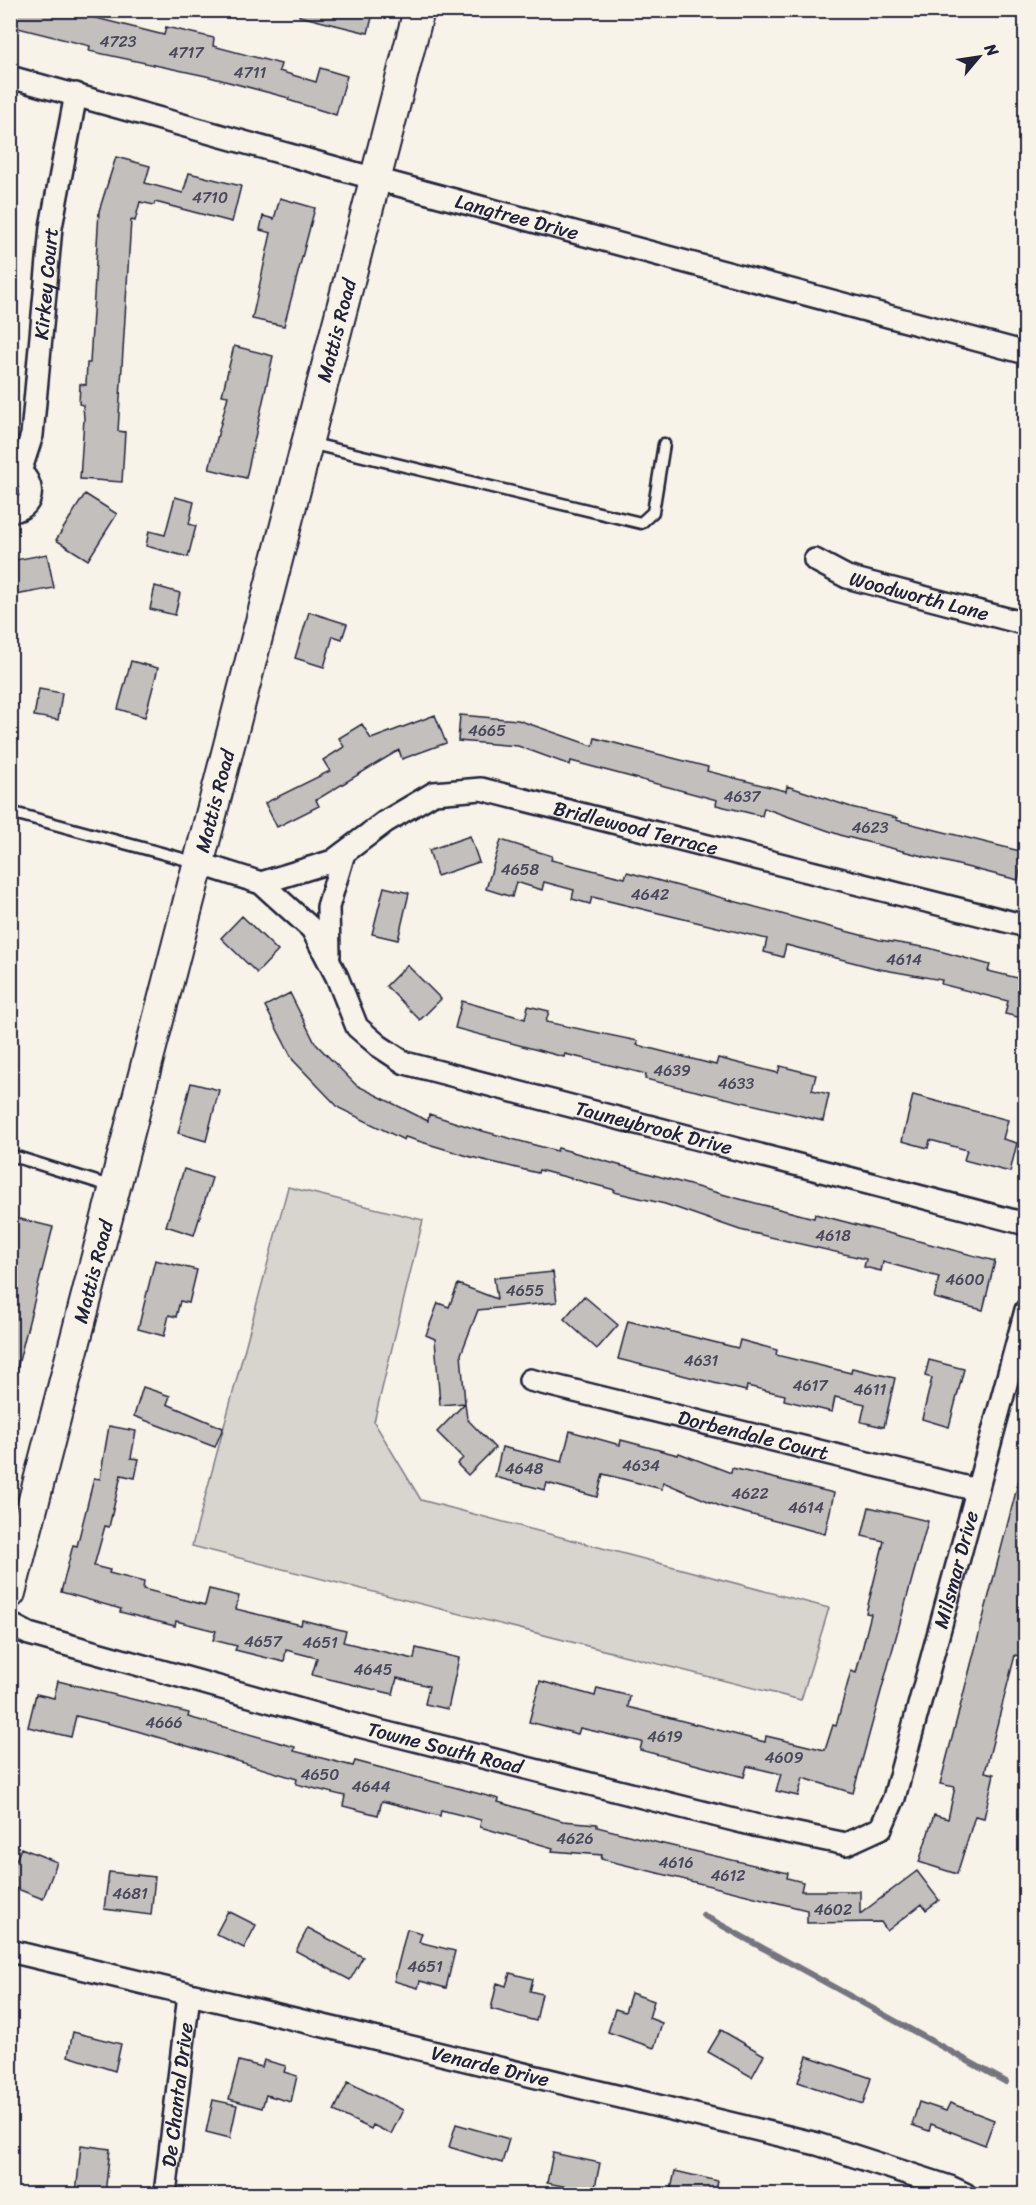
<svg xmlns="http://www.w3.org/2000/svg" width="1036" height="2205" viewBox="0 0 1036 2205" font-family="Sriracha,sans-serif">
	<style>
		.green { fill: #d8d5cf; stroke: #7d7c85; stroke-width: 1.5 }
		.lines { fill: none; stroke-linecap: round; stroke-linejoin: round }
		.stream { stroke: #76747f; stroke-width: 6 }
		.building { fill: #c2bfbd; stroke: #22223b; stroke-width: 1.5 }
		.lane-casing { stroke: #22223b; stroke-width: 15 }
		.street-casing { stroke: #22223b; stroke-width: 26 }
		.secondary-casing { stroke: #22223b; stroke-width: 34 }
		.lane { stroke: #f7f3e8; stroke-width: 10 }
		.street { stroke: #f7f3e8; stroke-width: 21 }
		.secondary { stroke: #f7f3e8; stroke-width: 30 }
		.labels { text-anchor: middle; stroke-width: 4.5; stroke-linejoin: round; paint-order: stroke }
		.number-label { font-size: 16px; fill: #4a495c }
		.street-label { font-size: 20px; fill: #22223b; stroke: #f7f3e8 }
	</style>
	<rect width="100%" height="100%" fill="#f7f3e8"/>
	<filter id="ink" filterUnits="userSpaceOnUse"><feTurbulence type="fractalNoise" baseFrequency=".0167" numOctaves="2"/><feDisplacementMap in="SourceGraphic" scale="12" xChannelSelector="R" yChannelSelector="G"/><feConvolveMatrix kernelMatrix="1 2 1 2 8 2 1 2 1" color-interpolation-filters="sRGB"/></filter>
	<g filter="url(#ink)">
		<path class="green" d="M288,1187L423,1220L374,1422L421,1500L829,1608L801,1700L192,1546Z"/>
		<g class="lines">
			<path class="stream" d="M703,1915L1006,2082"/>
		</g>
		<path class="building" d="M10,10H85L84,15L164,35L166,27L214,38L213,46L281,64L279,71L316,82L320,68L347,76L336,115L288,100L289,98L206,76L89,51L90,46L10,26Z
			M300,10H374L368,33L299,16Z
			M116,157L150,166L145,183L183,193L189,173L241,186L232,222L155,202L154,205L140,202L135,221L131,220L118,431L125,432L122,482L80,479L84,419L83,405L79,404L80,384L86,385L87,363H90L99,211Z
			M280,198L315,208L284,326L252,319L271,233L260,230L263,216L274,219Z
			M234,346L273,356L246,478L209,469L228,396L222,395Z
			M85,494L117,514L88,560L56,540Z
			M175,497L194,502L189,524L196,526L188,557L146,546L149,531L165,535Z
			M47,554L54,588L10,596V561Z
			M155,586L180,593L175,615L150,609Z
			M309,612L347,624L342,639L333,636L324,667L295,658Z
			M131,661L158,668L145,717L118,709Z
			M39,689L62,693L58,720L34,716Z
			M435,715L446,743L402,759L399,750L316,800L319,806L277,827L265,803L330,771L323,760L344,747L339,738L362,724L371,739Z
			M460,715L518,720L593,746L595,738L708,767L707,771L786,791L787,786L851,807L897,818L896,820L1024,852L1018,880L843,836L764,808L762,816L716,805L717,800L571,761L570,765L518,746L458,741Z
			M470,836L479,862L437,876L429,850Z
			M501,840L552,856L551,860L625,878L627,872L807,921L880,940L929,948L990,965L988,971L1026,980V1019L1005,1014L1008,1001L941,984L942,980L879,969L786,945L783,957L764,952L767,939L592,897L590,904L572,899L574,890L544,882L542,890L516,882L512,897L486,889Z
			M384,887L409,893L398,940L372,934Z
			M242,916L278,951L257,973L221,938Z
			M407,965L441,999L420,1020L386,986Z
			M290,993L315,1043L356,1085L428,1121L429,1114L479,1130L557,1151L558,1148L736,1198L814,1218L815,1214L995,1261L983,1310L934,1298L939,1277L883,1262L881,1271L864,1267L866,1259L740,1230L665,1204L614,1192L615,1190L539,1170L538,1173L471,1157L405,1137L404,1140L339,1108L293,1060L265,1006Z
			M462,1001L525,1019L528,1006L549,1011L546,1022L638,1041L637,1045L716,1065L718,1058L778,1073L780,1066L816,1075L812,1090L829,1094L823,1121L645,1079L646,1074L565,1054L564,1057L455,1028Z
			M191,1083L219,1090L206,1141L178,1133Z
			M913,1095L1008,1120L1003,1139L1017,1143L1010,1172L964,1160L967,1150L930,1140L928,1148L902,1141Z
			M184,1169L212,1178L194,1235L166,1226Z
			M16,1218L53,1227L16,1373L10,1372V1241Z
			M155,1260L197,1270L189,1303L180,1301L176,1317L169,1315L164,1336L138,1329Z
			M553,1272L557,1302L478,1310L461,1354L465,1403L440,1405L435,1339L426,1335L438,1303L449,1307L458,1284L497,1299L494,1278Z
			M584,1296L618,1325L597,1349L564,1319Z
			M628,1321L738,1348L740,1340L777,1350L776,1355L851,1373L852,1368L895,1378L884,1427L861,1422L865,1404L835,1397L832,1412L784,1400L785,1395L747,1386L746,1391L618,1359Z
			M929,1360L964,1369L949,1427L922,1419L932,1378L925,1376Z
			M143,1387L170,1396L167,1404L223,1428L215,1447L134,1416Z
			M465,1403L467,1419L495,1448L468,1475L457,1464L463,1458L437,1432Z
			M109,1426L136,1431L131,1458L139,1459L135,1478L121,1475L109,1527L105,1526L94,1566L110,1570L109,1573L144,1582L143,1589L205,1605L209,1589L239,1596L236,1609L301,1625L302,1620L346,1631L343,1642L414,1659L416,1648L459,1658L448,1709L425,1704L429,1686L397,1678L393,1694L312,1675L317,1658L286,1650L284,1662L235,1650L237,1646L213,1640L216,1631L176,1621L175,1626L120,1612L121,1609L61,1592L73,1545L77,1546L94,1478L100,1479Z
			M570,1431L620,1445L621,1440L678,1455L679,1453L731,1473L732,1468L834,1493L825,1534L722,1507L663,1482L662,1489L603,1474L597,1497L547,1483L545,1490L495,1477L502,1447L562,1462Z
			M1020,1476L1026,1477V1657L1015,1655L985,1772L994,1774L984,1818L975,1816L957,1874L919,1862L934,1815L948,1819L955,1787L940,1784Z
			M869,1507L928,1521L853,1793L803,1778L798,1796L776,1791L781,1774L747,1766L744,1777L640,1750L642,1742L580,1728L578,1734L529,1722L540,1681L595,1696L597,1688L630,1696L628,1707L765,1742L766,1736L825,1750L833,1725L836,1726L851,1671L856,1673L871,1614L866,1613L884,1541L862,1536Z
			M58,1681L189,1713L188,1717L295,1747L294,1751L353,1766L355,1761L499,1799L498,1802L563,1821L597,1824V1827L659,1843L788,1873L787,1878L803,1882L801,1891H860V1914L917,1871L939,1900L926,1910L922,1904L887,1931L881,1922L807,1923V1910L601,1859L602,1855L552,1851L553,1848L480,1827L481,1820L441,1810L440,1816L382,1801L378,1815L343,1806L345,1796L296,1784L297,1779L127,1728L76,1716L71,1737L28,1727L36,1694L54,1698Z
			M21,1848L57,1862L43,1899L10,1886V1875Z
			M109,1872L155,1877L151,1915L104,1909Z
			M228,1911L256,1925L244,1948L216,1934Z
			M308,1928L363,1957L350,1980L296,1951Z
			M407,1929L422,1933L419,1942L455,1951L446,1988L420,1981L418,1988L394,1981Z
			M510,1973L533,1979L530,1991L542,1994L536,2021L491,2009L497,1983L506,1986Z
			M631,1993L654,2001L649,2018L662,2023L654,2048L608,2032L615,2009L625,2012Z
			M721,2030L764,2055L752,2077L708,2052Z
			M73,2032L121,2044L115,2071L68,2056Z
			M807,2056L871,2078L863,2104L798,2082Z
			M264,2060L286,2066L284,2072L297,2076L291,2102L266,2095L262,2108L229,2099L239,2061L262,2067Z
			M348,2082L403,2110L391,2134L373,2125L371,2129L334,2111Z
			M213,2100L237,2105L230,2138L206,2132Z
			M919,2102L946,2111L950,2103L994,2120L985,2145L931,2124L929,2131L912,2125Z
			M456,2124L509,2139L502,2163L449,2147Z
			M81,2145L110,2149L105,2194H76Z
			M553,2153L600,2163L594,2192L547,2183Z
			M675,2171L718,2181L715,2194H670Z"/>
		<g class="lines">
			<defs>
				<path id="lane" d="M309,443L641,523L653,512L664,444
					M10,812L198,863
					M10,1155L113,1187"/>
				<g id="street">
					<path id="s1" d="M10,77L376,179L1026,353"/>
					<path d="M10,472L25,477C36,492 30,510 10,511"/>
					<path id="s2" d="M19,475L32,435L51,227L76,94"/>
					<path id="s3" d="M815,560L847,577L1026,624"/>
					<path id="s4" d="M198,863L261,883L312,929L337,977L357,1027L379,1046L405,1063L1026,1224"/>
					<path id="s5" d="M261,883L333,861L385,822L434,793L481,789L1026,926"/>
					<path d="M329,955L328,907L344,853"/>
					<path id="s6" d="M530,1380L977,1490"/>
					<path id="s7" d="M10,1624L29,1634L347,1723L754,1825L846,1844L881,1828L894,1798L1026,1310"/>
					<path id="s8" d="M10,1951L817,2144L950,2187L965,2194"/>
					<path id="s9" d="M165,2194L189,1995"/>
				</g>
				<g id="secondary">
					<path id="s10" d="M10,1593L419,10"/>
				</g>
			</defs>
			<use href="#lane" class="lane-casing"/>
			<use href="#street" class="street-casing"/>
			<use href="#secondary" class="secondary-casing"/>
			<use href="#lane" class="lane"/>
			<use href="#street" class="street"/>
			<use href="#secondary" class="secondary"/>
		</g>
	</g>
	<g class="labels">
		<g class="number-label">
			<text x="118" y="47">4723</text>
			<text x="186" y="58">4717</text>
			<text x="250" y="78">4711</text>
			<text x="210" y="203">4710</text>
			<text x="487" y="736">4665</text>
			<text x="742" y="802">4637</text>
			<text x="870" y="833">4623</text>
			<text x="520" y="875">4658</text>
			<text x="650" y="900">4642</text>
			<text x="904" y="965">4614</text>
			<text x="672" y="1076">4639</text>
			<text x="736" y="1089">4633</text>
			<text x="833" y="1241">4618</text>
			<text x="965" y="1285">4600</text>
			<text x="525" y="1296">4655</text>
			<text x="701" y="1366">4631</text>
			<text x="810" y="1391">4617</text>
			<text x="870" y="1395">4611</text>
			<text x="641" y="1471">4634</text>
			<text x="524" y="1474">4648</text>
			<text x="750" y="1499">4622</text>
			<text x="806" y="1513">4614</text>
			<text x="263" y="1647">4657</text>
			<text x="320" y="1648">4651</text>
			<text x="373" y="1675">4645</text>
			<text x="164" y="1728">4666</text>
			<text x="665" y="1742">4619</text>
			<text x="784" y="1763">4609</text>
			<text x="320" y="1780">4650</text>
			<text x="371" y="1792">4644</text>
			<text x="575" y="1844">4626</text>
			<text x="676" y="1868">4616</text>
			<text x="728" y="1881">4612</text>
			<text x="130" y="1899">4681</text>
			<text x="833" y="1915">4602</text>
			<text x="425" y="1972">4651</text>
		</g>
		<g class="street-label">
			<text dy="7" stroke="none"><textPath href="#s1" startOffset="526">Langtree Drive</textPath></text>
			<text dy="7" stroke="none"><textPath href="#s2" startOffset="194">Kirkey Court</textPath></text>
			<text dy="7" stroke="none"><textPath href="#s10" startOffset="1304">Mattis Road</textPath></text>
			<text dy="7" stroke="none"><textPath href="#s3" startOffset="111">Woodworth Lane</textPath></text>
			<text dy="7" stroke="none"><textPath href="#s10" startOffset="818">Mattis Road</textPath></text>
			<text dy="7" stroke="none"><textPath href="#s5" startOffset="404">Bridlewood Terrace</textPath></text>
			<text dy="7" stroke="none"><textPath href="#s4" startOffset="560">Tauneybrook Drive</textPath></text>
			<text dy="7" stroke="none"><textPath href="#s10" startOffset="332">Mattis Road</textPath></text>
			<text dy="7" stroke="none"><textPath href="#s6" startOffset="230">Dorbendale Court</textPath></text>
			<text dy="7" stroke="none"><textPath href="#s7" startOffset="1173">Milsmar Drive</textPath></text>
			<text dy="7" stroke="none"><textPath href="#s7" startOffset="453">Towne South Road</textPath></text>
			<text dy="7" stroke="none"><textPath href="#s8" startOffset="494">Venarde Drive</textPath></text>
			<text dy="7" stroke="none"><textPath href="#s9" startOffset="100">De Chantal Drive</textPath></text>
		</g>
	</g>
	<rect width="1036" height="2205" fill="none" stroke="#f7f3e8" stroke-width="36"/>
	<rect x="18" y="18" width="1000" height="2169" fill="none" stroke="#22223b" stroke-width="2" filter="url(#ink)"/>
	<g transform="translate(979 57) rotate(61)" stroke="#f7f3e8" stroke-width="4.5" paint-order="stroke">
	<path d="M0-4.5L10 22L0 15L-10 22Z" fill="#22223b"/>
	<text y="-9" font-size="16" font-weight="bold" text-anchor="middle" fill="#22223b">N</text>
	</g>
</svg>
